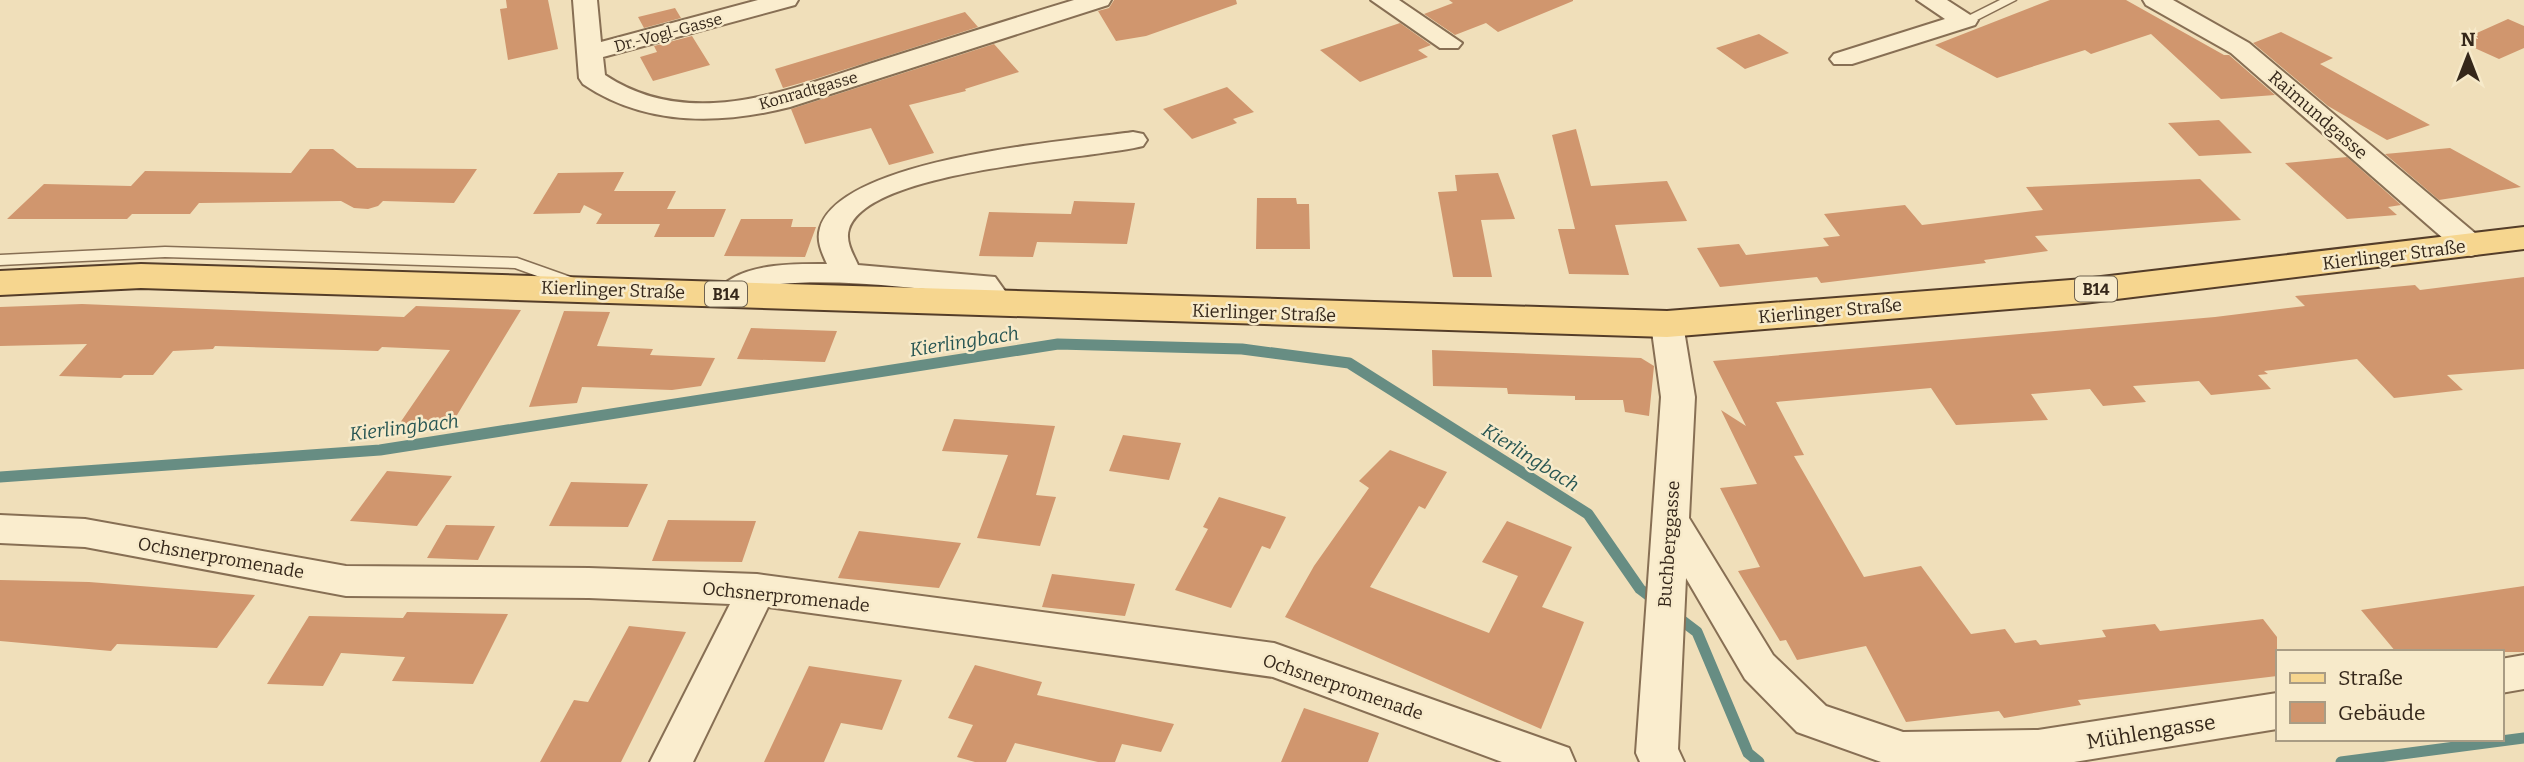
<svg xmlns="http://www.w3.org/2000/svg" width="2524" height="762" viewBox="0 0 2524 762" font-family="Bitter,serif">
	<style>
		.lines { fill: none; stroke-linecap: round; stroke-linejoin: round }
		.stream { stroke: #678d83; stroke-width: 11 }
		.building { fill: #d0966e }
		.lane-casing { stroke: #876f54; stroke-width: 3 }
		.street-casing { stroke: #876f54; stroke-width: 4 }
		.primary-casing { stroke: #543d29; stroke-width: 4 }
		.lane { fill: #faedce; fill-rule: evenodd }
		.street { fill: #faedce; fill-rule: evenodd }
		.primary { fill: #f6d68f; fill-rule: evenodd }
		.labels { text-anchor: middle; stroke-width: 5; stroke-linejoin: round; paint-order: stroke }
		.far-street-label { font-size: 16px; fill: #35271a; stroke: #f7eaca }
		.shield { fill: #f7eaca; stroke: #6f624f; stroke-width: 2 }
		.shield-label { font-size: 16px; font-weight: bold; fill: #35271a }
		.street-label { font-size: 18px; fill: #35271a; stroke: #f7eaca }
		.water-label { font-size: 19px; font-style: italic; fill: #285653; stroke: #f7eaca }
		.near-street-label { font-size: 21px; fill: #35271a; stroke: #f7eaca }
	</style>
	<rect width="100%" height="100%" fill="#f0dfba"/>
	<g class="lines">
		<path class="stream" d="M0,477L380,450L1058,344L1242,349L1349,363L1588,514L1640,589L1657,602
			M1672,613L1697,632L1748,753L1759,762
			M2341,762L2524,738"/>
	</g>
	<path class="building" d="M506,0H548L558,49L508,60L500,9L507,8Z
		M1114,0H1236L1237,4L1146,36L1116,41L1098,11L1109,8Z
		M1449,0H1573V1L1498,32L1486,23L1455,35L1424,14L1453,3Z
		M2050,0H2126L2224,55H2229L2275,95L2221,99L2151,34L2091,54L2085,50L1997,78L1935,45Z
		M675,8L681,18L644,28L638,17Z
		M965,12L978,27L815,79L783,88L775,69Z
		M2508,19L2524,26V48L2499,59L2459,41Z
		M1400,23L1431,45L1418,50L1428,57L1360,82L1320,50Z
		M2281,32L2333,58L2320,64L2430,125L2387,140L2328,106L2253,43Z
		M1759,34L1789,53L1745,69L1716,48Z
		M692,36L710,65L653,81L640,57L657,52L654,46Z
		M994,44L1019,72L965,89L966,91L909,105L934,153L889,165L871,128L805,144L791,109Z
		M1227,87L1254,112L1233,119L1237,123L1192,139L1163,109Z
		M2219,120L2252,153L2199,156L2168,123Z
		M1576,129L1591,186L1667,181L1687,221L1615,225L1629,275L1569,274L1558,229H1575L1552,135Z
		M2450,148L2521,187L2439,200L2385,154Z
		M310,149H333L357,168L477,169L454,203L383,201L378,206L368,209L354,208L341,201L199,203L190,214H132L127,219H7L44,184L131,186L145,171L291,173Z
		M2347,157L2401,205L2388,207L2397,215L2347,219L2285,163Z
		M624,172L614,191H676L667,209H726L714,237H654L660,224H596L602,214L584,205L580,213L533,214L558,173Z
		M1498,173L1515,219L1481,220L1492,277H1453L1438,192L1457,191L1455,175Z
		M2200,179L2241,220L2035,236L2048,251L1984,260L1986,263L1821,283L1817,277L1720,287L1697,248L1739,244L1746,255L1829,246L1823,238L1840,236L1824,214L1905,205L1922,225L2043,210L2026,187Z
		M1257,198H1296L1297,204H1309L1310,249H1256Z
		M1074,201L1135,203L1127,244L1037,242L1033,257L979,256L989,212L1071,214Z
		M741,219H793L791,227H816L805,257L724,256Z
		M2524,277V369L2447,375L2463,390L2394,398L2357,359L2264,371L2268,374L2258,375L2271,389L2211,395L2199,381L2133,386L2146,402L2103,406L2090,389L2031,394L2048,420L1956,425L1931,388L1776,402L1804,455L1794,456L1864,577L1921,566L1971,634L2005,629L2015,643L2036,640L2040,645L2106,637L2102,630L2155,624L2160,631L2263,619L2277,637V676L2078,700L2081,705L2004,718L1999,711L1906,722L1866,646L1797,660L1786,640L1780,641L1738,571L1760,567L1720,488L1757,484L1721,410L1746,426L1713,361L2215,317L2305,306L2295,296L2415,285L2420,290Z
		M82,304L404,317L416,306L521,310L454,420L391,436L450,350L382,347L378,351L215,346L213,349L173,351L153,375H124L121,378L59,376L87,344L0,346V307Z
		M564,311L610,312L597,346L653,349L650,355L715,358L701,386L672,390L582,387L577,403L529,407Z
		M751,328L837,331L825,362L737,359Z
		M1432,350L1641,358L1654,366L1649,416L1625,412L1623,400H1575V396L1508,394L1507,388L1433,386Z
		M954,419L1055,426L1036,495L1056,497L1040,546L977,538L1008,455L942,451Z
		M1123,435L1181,443L1169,480L1109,471Z
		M1390,450L1447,472L1425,509L1419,506L1370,587L1489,633L1518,576L1482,562L1507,521L1572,547L1542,607L1584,622L1541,729L1285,617L1314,566L1369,488L1359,481Z
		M387,471L452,476L417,526L350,521Z
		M571,482L648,484L628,527L549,526Z
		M1219,497L1286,517L1270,549L1262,546L1231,608L1175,590L1208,529L1203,527Z
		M668,520L756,521L742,562L652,561Z
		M446,525L495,526L478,560L427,558Z
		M859,531L961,543L939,588L838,578Z
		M1052,574L1135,584L1125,616L1042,607Z
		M0,580L89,582L255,595L217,648L117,644L111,651L0,641Z
		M2524,586V652H2396L2361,610Z
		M407,612L508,614L473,684L392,681L405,657L341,653L323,686L267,684L309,616L403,618Z
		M629,626L686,632L621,762H540L574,700L588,702Z
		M975,665L1042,682L1037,695L1174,724L1161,752L1122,744L1115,762H1098L1015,743L1006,762H975L957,757L973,725L948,718Z
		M809,666L902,680L882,730L841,723L824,762H764Z
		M1304,708L1379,733L1368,762H1281Z"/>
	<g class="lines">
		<defs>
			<path id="lane" d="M2000,0H2016L1971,23L1966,24L1960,20Z
				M165,247L517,258L582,281L584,285L576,290L515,268L165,257L0,265V255Z"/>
			<path id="street" d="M573,0H597L601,42L758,0H798L795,5L603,57L605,75C694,134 794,87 885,59C948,39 1011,19 1074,0H1111L1108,5L790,107C719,125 645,126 583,84L579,78Z
				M1371,0H1399L1462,43L1458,48H1440Z
				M1917,0H1947L1978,20L1975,25L1852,64H1834L1830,59L1834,54L1945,19Z
				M2143,0H2173L2249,43L2482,239L2486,246L2482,253L2471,256L2460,253L2231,53L2146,5Z
				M1133,132L1143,134L1147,140L1143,146C1087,160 868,169 849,229C845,241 853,254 858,265L995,277L1015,305L1010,312C990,318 985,309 975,293C911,289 844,278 780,284C757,286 744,308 720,301L715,294C736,262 794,264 827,264C822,253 816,241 820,228C841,158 1069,141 1133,132Z
				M1667,313L1678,316L1683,324L1695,397L1689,518L1773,655L1826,706L1903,732L2038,730L2277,693V729L2074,762H1881L1797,732L1745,679L1686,578L1678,749L1684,762H1640L1636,753L1661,397L1651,324L1656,316Z
				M0,515L85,519L346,566L589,568L757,574L1274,643L1569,748L1575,762H1502L1273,677L768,607L693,762H650L730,604L589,598L346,596L85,547L0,543Z
				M2524,655V689L2501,693V659Z"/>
			<path id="primary" d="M2524,227V249L2084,303L1667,337L141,288L0,295V271L141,264L1667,311L2084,279Z"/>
		</defs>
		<use href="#lane" class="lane-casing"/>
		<use href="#street" class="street-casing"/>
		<use href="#primary" class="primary-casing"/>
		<use href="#lane" class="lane"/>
		<use href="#street" class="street"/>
		<use href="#primary" class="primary"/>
	</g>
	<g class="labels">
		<g class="far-street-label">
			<text transform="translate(668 32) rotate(-15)" y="6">Dr.-Vogl-Gasse</text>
			<text transform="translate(808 90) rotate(-16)" y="6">Konradtgasse</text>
		</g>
		<g class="shield">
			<rect x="2075" y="276.5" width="42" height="25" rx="5"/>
			<rect x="705" y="281.5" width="42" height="25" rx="5"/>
		</g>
		<g class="shield-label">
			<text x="2096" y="295">B14</text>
			<text x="726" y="300">B14</text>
		</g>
		<g class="street-label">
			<text transform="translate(2318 115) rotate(41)" y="6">Raimundgasse</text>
			<text transform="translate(2394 255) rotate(-7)" y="6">Kierlinger Straße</text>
			<text transform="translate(613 290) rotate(2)" y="6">Kierlinger Straße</text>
			<text transform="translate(1830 311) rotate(-5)" y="6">Kierlinger Straße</text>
			<text transform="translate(1264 313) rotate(2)" y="6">Kierlinger Straße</text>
			<text transform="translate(1669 544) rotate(-86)" y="6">Buchberggasse</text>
			<text transform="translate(221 558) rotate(10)" y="6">Ochsnerpromenade</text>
			<text transform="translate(786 597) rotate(6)" y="6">Ochsnerpromenade</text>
			<text transform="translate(1343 687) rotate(19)" y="6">Ochsnerpromenade</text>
		</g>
		<g class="water-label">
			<text transform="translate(964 341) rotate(-9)" y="7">Kierlingbach</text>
			<text transform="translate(404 427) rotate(-7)" y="7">Kierlingbach</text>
			<text transform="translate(1531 457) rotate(32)" y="7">Kierlingbach</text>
		</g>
		<g class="near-street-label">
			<text transform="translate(2151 732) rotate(-9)" y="7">Mühlengasse</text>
		</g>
	</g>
	<rect x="2276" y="650" width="228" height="91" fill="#f7eaca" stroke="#a99c84" stroke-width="2"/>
	<rect x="2290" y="673" width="35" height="10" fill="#f6d68f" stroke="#a99c84" stroke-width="2"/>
	<text x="2338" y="685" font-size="21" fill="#35271a">Straße</text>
	<rect x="2290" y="702" width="35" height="21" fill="#d0966e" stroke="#a99c84" stroke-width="2"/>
	<text x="2338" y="720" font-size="21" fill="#35271a">Gebäude</text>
	<g transform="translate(2468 56)" stroke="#f7eaca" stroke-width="5" paint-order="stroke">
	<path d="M0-5L12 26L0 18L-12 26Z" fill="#35271a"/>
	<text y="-10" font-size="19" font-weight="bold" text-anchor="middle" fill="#35271a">N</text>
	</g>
</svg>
